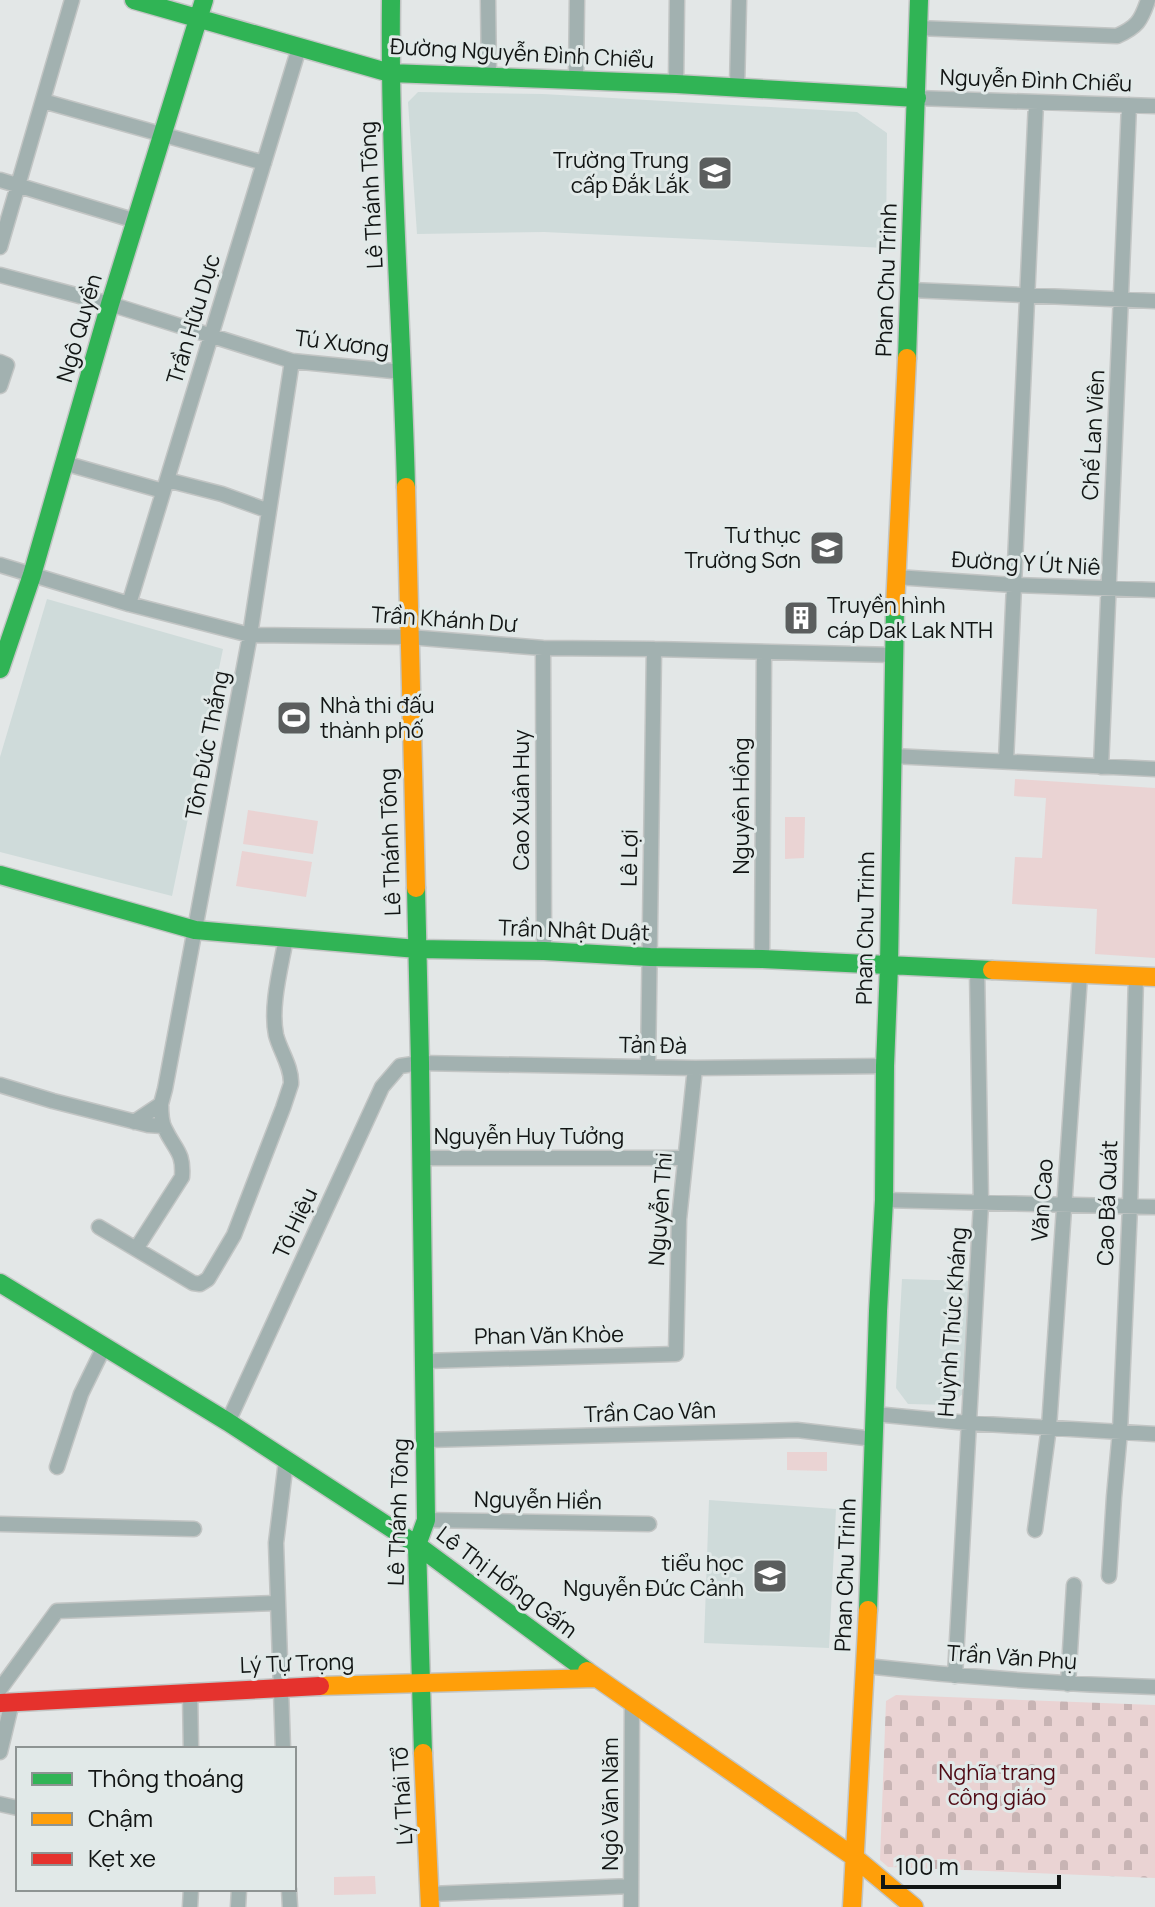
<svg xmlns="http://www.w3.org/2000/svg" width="1155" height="1907" viewBox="0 0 1155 1907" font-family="Manrope,sans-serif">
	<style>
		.built { fill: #cfdbda }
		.cemetery { fill: url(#cemetery-stones) }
		.green { fill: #ead3d3 }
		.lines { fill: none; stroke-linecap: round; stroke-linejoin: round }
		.street-casing { stroke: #c2c5c4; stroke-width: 17 }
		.fast-casing { stroke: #c2c5c4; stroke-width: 21 }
		.slow-casing { stroke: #c2c5c4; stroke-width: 21 }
		.jam-casing { stroke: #c2c5c4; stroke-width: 21 }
		.street { stroke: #a2b1b0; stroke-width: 14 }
		.fast { stroke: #30b455; stroke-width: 18 }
		.slow { stroke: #ff9f0a; stroke-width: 18 }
		.jam { stroke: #e5322d; stroke-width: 18 }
		.labels { text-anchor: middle; stroke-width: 6; stroke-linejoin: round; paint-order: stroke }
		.street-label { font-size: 22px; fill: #121514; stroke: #e1e9e8 }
		.poi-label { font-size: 22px; fill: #121514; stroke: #e1e9e8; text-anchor: end }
		.park-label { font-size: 22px; fill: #500b15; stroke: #e1e9e8 }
	</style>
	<defs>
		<pattern id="cemetery-stones" width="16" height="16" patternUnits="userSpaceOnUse" patternTransform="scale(2)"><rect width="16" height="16" fill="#ead3d3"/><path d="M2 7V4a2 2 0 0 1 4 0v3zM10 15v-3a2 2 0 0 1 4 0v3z" fill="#c8b4b4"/></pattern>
	</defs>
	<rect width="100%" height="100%" fill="#e3e7e7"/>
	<path class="built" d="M418,92L543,94L857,112L887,133L886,248L544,232L417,234L408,102Z
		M47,599L223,649L172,896L0,852V757Z
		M902,1279L970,1281L965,1392L950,1405L908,1404L896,1388Z
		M709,1500L836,1509L829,1648L704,1643Z"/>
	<path class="cemetery" d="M896,1695L1155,1705V1878L888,1867L880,1860L886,1701Z"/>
	<path class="green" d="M1015,779L1155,788V958L1095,954L1097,909L1012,904L1015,857L1042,858L1046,798L1014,796Z
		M248,810L318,821L313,854L243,844Z
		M785,817H805L804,858L785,859Z
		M242,851L312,862L306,897L236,886Z
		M787,1452H827V1471L787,1470Z
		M375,1876L376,1894L334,1895V1877Z"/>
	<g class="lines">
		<defs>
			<path id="street" d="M488,0L489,77
				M918,28L1117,36C1137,27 1141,21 1148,0
				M576,80L577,0
				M676,84L677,0
				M737,88L739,0
				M917,98L1155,106
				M43,101L264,163
				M0,180L136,221
				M0,247L72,0
				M0,275L110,304L292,361L403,372
				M911,290L1155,301
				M0,362L7,365L0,386
				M64,463L163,491
				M167,480L222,494L269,511
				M0,565L129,604L250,635L409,637L543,648L654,649L895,655
				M896,577L1013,585L1155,590
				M129,604L299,48
				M543,648L544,951
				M892,756L1155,769
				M1006,761L1036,102
				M1101,767L1129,105
				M762,959L764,653
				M648,1067L654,649
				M0,1085L53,1101L148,1125L163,1126
				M134,1122L161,1104L165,1089L250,635L292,361
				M421,1158H685
				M884,1200L1155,1207
				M99,1227L193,1283L200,1284L208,1279L234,1235L283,1108L291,1084C292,1067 280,1051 276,1035C270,1006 281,967 286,938
				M136,1249L182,1177C184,1152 175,1150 165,1129C161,1122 161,1112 161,1104
				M424,1361L676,1354L679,1219L695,1068
				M875,1414L968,1423L1155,1434
				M228,1422L382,1087L400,1066L420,1063L695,1068L885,1066
				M426,1440L797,1430L874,1439
				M57,1467L81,1394L104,1347
				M426,1520L649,1524
				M0,1524L194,1529
				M1035,1530L1049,1427L1080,975
				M1109,1576L1114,1497L1120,1431L1130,1206L1136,976
				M866,1666C962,1677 1058,1684 1155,1687
				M955,1676L981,1203L977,969
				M1068,1684L1074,1585
				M0,1689L57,1611L277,1603
				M190,1691L191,1749
				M283,1749L276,1543L286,1461
				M0,1752L12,1702
				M0,1804L18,1808
				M289,1889L290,1907
				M430,1894L631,1886
				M190,1907L191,1889
				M238,1907L239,1889
				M631,1907L632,1701"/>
			<path id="fast" d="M134,0L390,73L676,84L917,98
				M391,0C389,162 402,325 406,487
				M907,358L919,0
				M0,669L32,575L110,304L204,0
				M0,875L195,930L417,949L544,951L650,957L762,959L992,970
				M416,888L420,1063L426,1520L417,1545L423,1753
				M0,1283L228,1422L417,1545L587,1671
				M868,1610L878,1311L884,1200L885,1066L889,966L895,607"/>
			<path id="slow" d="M406,487L416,888
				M895,607L907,358
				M992,970L1155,977
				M587,1671L854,1857L914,1907
				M320,1686L596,1678
				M423,1753L430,1907
				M852,1907L868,1610"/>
			<path id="jam" d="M0,1703L320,1686"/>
		</defs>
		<use href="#street" class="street-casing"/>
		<use href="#fast" class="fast-casing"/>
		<use href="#slow" class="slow-casing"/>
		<use href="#jam" class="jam-casing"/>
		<use href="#street" class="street"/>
		<use href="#fast" class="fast"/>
		<use href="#slow" class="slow"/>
		<use href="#jam" class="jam"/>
	</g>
	<defs>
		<symbol id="school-square" viewBox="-11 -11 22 22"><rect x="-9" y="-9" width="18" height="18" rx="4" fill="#5b5e5e" stroke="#e1e9e8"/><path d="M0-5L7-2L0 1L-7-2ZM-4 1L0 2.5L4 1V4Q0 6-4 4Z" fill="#fff"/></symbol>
		<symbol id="building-square" viewBox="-11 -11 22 22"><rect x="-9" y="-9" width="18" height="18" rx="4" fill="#5b5e5e" stroke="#e1e9e8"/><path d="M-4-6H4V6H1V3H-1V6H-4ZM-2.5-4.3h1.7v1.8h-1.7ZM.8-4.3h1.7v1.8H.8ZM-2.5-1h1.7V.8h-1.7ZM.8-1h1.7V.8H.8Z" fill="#fff"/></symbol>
		<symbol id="stadium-square" viewBox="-11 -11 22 22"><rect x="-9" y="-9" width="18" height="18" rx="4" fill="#5b5e5e" stroke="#e1e9e8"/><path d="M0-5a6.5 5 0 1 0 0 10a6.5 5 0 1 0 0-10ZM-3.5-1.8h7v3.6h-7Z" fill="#fff"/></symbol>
	</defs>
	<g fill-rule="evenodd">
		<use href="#school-square" x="695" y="153" width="40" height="40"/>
		<use href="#school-square" x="807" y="528" width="40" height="40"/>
		<use href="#building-square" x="781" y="598" width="40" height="40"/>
		<use href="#stadium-square" x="274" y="698" width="40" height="40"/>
		<use href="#school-square" x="750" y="1556" width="40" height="40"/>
	</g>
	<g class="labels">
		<g class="street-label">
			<text transform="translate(522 53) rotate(3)" y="8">Đường Nguyễn Đình Chiểu</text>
			<text transform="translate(1036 80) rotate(2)" y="8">Nguyễn Đình Chiểu</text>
			<text transform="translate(371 195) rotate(-93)" y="8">Lê Thánh Tông</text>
			<text transform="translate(886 280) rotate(-88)" y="8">Phan Chu Trinh</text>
			<text transform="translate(193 319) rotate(-73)" y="8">Trần Hữu Dực</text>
			<text transform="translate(79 328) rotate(-74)" y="8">Ngô Quyền</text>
			<text transform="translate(342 343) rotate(7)" y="8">Tú Xương</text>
			<text transform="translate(1093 435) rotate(-87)" y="8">Chế Lan Viên</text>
			<text transform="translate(1026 563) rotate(3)" y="8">Đường Y Út Niê</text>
			<text transform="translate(444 619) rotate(4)" y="8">Trần Khánh Dư</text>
			<text transform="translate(207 745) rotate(-79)" y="8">Tôn Đức Thắng</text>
			<text transform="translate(521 800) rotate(-90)" y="8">Cao Xuân Huy</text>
			<text transform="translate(741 806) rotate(-90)" y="8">Nguyên Hồng</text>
			<text transform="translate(390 842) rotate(-92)" y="8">Lê Thánh Tông</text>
			<text transform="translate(629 858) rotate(-89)" y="8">Lê Lợi</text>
			<text transform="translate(865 928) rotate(-89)" y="8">Phan Chu Trinh</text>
			<text transform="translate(574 930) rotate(2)" y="8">Trần Nhật Duật</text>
			<text transform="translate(653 1045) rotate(1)" y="8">Tản Đà</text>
			<text x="529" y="1144">Nguyễn Huy Tưởng</text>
			<text transform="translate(1042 1200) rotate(-86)" y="8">Văn Cao</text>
			<text transform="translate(1107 1203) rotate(-88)" y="8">Cao Bá Quát</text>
			<text transform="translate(660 1209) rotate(-86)" y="8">Nguyễn Thi</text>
			<text transform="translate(295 1223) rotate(-65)" y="8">Tô Hiệu</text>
			<text transform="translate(952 1322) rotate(-86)" y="8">Huỳnh Thúc Kháng</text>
			<text transform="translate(549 1335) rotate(-1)" y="8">Phan Văn Khòe</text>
			<text transform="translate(650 1412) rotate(-2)" y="8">Trần Cao Vân</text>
			<text transform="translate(538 1500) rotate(1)" y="8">Nguyễn Hiền</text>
			<text transform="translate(398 1512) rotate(-88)" y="8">Lê Thánh Tông</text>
			<text transform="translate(845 1575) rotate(-88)" y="8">Phan Chu Trinh</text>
			<text transform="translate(507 1582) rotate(37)" y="8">Lê Thị Hồng Gấm</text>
			<text transform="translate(1012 1657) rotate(4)" y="8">Trần Văn Phụ</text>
			<text transform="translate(297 1663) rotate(-2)" y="8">Lý Tự Trọng</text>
			<text transform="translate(402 1796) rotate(-93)" y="8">Lý Thái Tổ</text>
			<text transform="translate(610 1804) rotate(-90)" y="8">Ngô Văn Năm</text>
		</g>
		<g class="poi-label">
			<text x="689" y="168">Trường Trung<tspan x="689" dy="25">cấp Đắk Lắk</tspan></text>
			<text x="801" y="543">Tư thục<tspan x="801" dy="25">Trường Sơn</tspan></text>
			<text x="827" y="613" text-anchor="start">Truyền hình<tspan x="827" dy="25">cáp Dak Lak NTH</tspan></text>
			<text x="320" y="713" text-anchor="start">Nhà thi đấu<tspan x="320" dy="25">thành phố</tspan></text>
			<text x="744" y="1571">tiểu học<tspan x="744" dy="25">Nguyễn Đức Cảnh</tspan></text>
		</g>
		<g class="park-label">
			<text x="997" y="1780">Nghĩa trang<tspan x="997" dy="25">công giáo</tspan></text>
		</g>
	</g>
	<rect x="16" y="1747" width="280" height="144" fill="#e1e9e8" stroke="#8e9493" stroke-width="2"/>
	<rect x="32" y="1773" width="40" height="12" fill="#30b455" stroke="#8e9493" stroke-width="2"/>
	<text x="88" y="1787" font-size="24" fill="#121514">Thông thoáng</text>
	<rect x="32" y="1813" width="40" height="12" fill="#ff9f0a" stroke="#8e9493" stroke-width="2"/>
	<text x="88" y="1827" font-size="24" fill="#121514">Chậm</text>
	<rect x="32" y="1853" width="40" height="12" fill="#e5322d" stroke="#8e9493" stroke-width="2"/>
	<text x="88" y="1867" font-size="24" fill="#121514">Kẹt xe</text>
	<path d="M883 1875v12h176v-12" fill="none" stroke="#121514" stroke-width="4"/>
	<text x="895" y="1875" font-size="24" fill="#121514" stroke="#e1e9e8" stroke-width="6" paint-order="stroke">100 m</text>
</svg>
